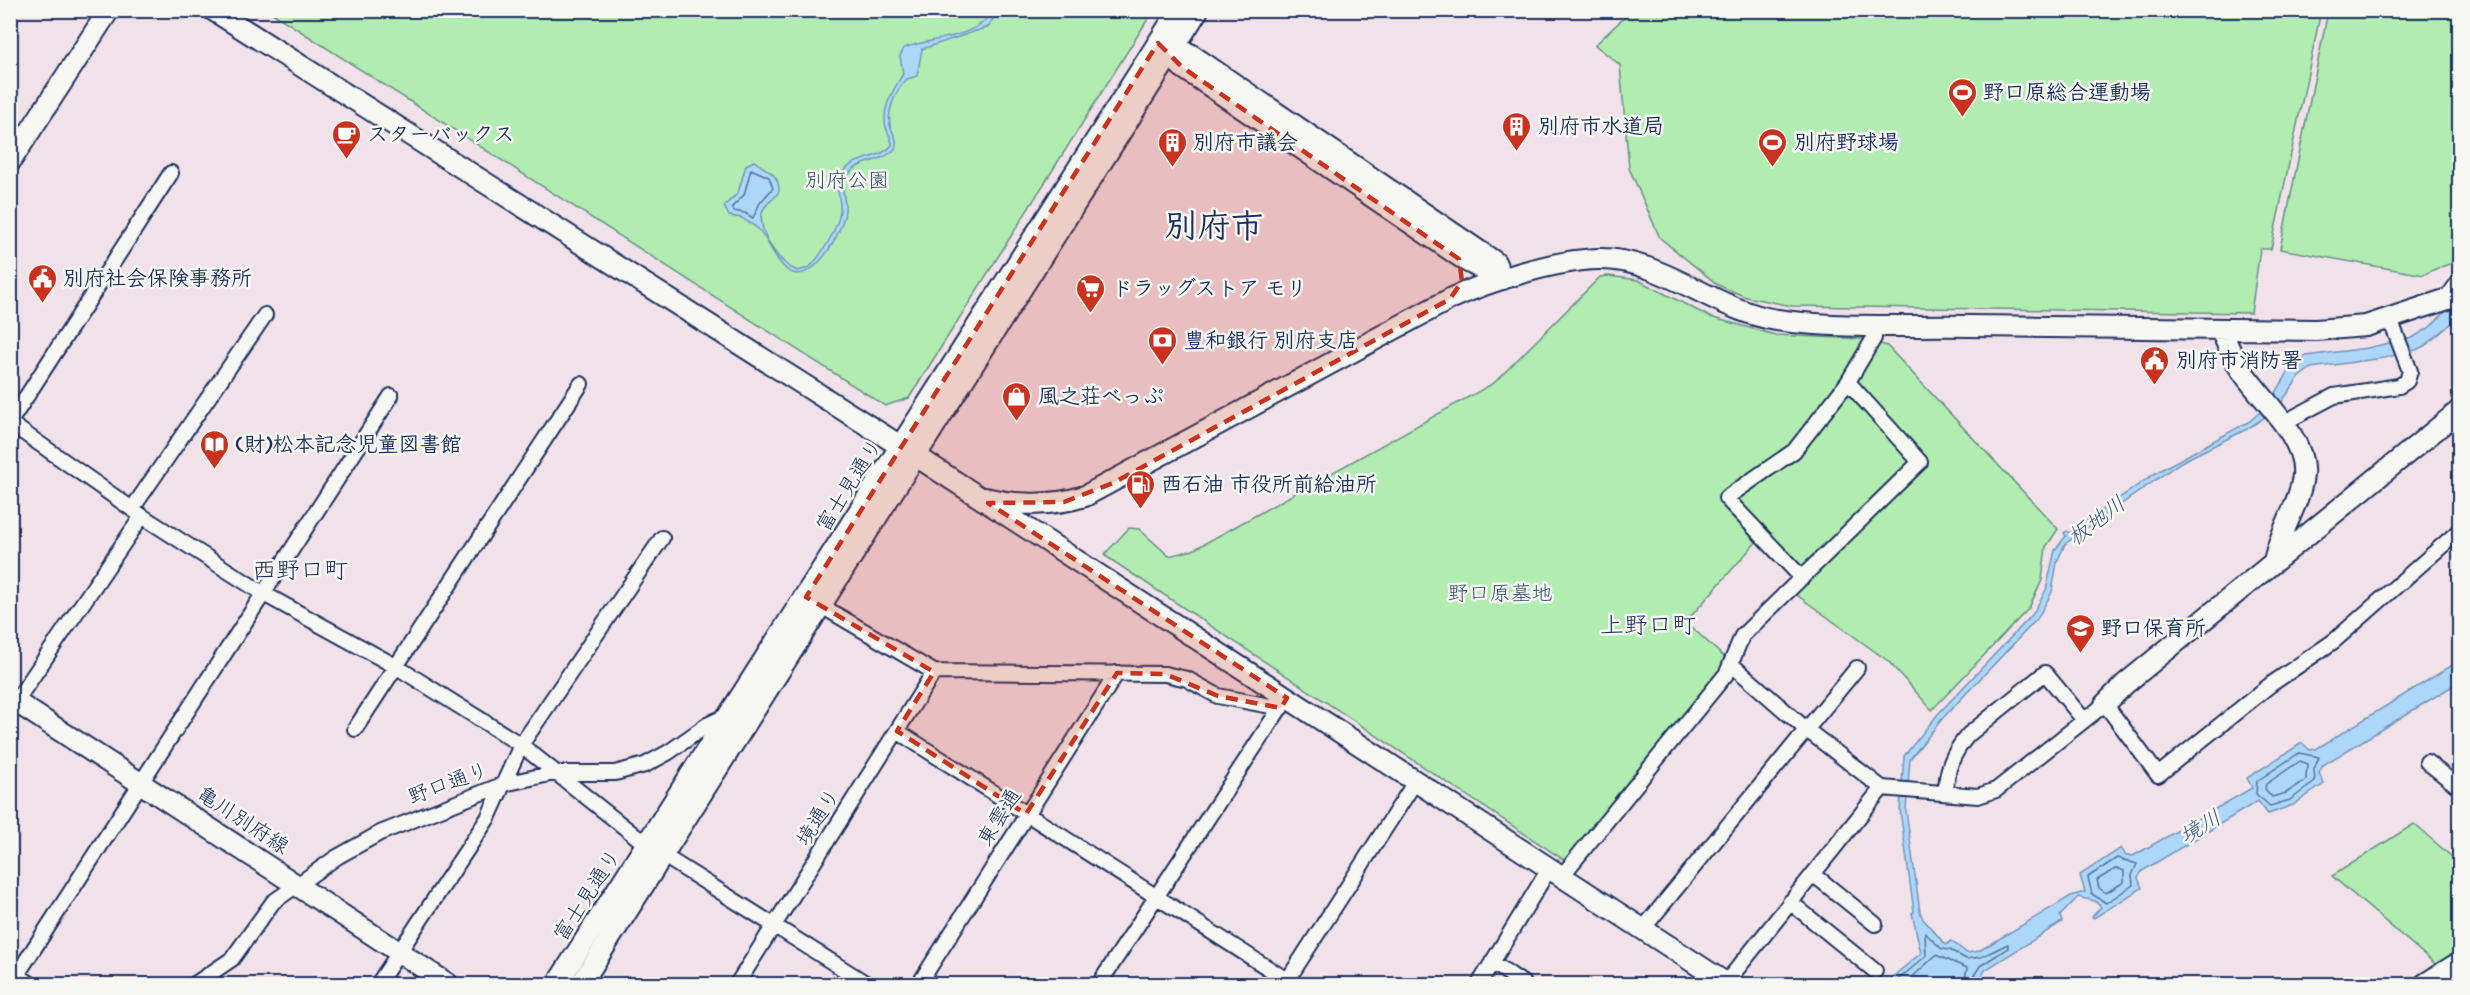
<svg xmlns="http://www.w3.org/2000/svg" width="2470" height="995" viewBox="0 0 2470 995" font-family="Mynerve,'Klee One',sans-serif">
	<style>
		.green { fill: #b1ecb0; stroke: #668e87; stroke-width: 1.5 }
		.water { fill: #add7f8; stroke: #7394ba; stroke-width: 1.5 }
		.lines { fill: none; stroke-linecap: round; stroke-linejoin: round }
		.shore { stroke: #55729c; stroke-width: 1.5 }
		.street-casing { stroke: #1b2f5e; stroke-width: 18 }
		.secondary-casing { stroke: #1b2f5e; stroke-width: 24 }
		.street { stroke: #f6f6f2; stroke-width: 14 }
		.secondary { stroke: #f6f6f2; stroke-width: 20 }
		.marked { fill: #c8321e; fill-opacity: 0.2; stroke: #c8321e; stroke-width: 4.5; stroke-dasharray: 12 8; stroke-linejoin: round }
		.labels { text-anchor: middle; stroke-width: 5; stroke-linejoin: round; paint-order: stroke }
		.poi-label { font-size: 21px; font-weight: bold; fill: #1b2f5e; stroke: #f6f6f2; text-anchor: start }
		.park-label { font-size: 21px; fill: #39556e; stroke: #f6f6f2 }
		.street-label { font-size: 21px; fill: #1b2f5e; stroke: #f6f6f2 }
		.water-label { font-size: 22px; font-style: italic; fill: #405984; stroke: #f6f6f2 }
		.quarter-label { font-size: 24px; fill: #1b2f5e; stroke: #f6f6f2 }
		.town-label { font-size: 33px; font-weight: bold; fill: #1b2f5e; stroke: #f6f6f2 }
	</style>
	<rect width="100%" height="100%" fill="#f1e2e9"/>
	<filter id="ink" filterUnits="userSpaceOnUse"><feTurbulence type="fractalNoise" baseFrequency=".0167" numOctaves="2"/><feDisplacementMap in="SourceGraphic" scale="12" xChannelSelector="R" yChannelSelector="G"/><feConvolveMatrix kernelMatrix="1 2 1 2 8 2 1 2 1" color-interpolation-filters="sRGB"/></filter>
	<g filter="url(#ink)">
		<path class="green" d="M269,11H1153L909,398L885,406Z
			M1631,11L2321,10V11L2271,249H2260L2251,313L1792,306L1746,297L1718,285L1660,238L1629,168L1620,65L1595,45Z
			M2328,11H2459L2460,257C2449,268 2436,266 2424,275L2280,249Z
			M1609,276L1638,280L1710,317L1750,328L1775,335L1863,339L1887,346L2058,529L2046,547L2042,580L2029,608L1932,710L1888,661L1794,593L1797,580L1757,541L1686,622L1724,657L1722,669L1569,859L1564,860L1104,555L1129,528L1139,529L1169,556L1193,550L1494,383L1600,277Z
			M2414,824L2459,863V955L2440,968L2332,876Z"/>
		<path class="water" d="M992,11H998L988,27L922,49L917,76L907,79C896,90 887,109 890,125C892,134 899,139 895,149C880,165 860,157 844,179C841,191 846,200 845,211C843,232 811,291 786,269C773,258 766,235 757,228C752,224 747,222 742,218L729,216L724,206L738,193L746,165L754,161C767,171 779,173 779,191C775,200 764,203 762,213C758,232 779,265 798,271L809,268C821,256 838,229 840,211C842,199 833,187 841,175C855,154 880,161 892,145C892,138 888,134 886,127C881,108 894,89 903,74L900,56L904,48C929,38 978,39 992,11Z
			M2459,298V317L2426,345L2416,350L2384,358L2311,368L2299,377L2277,409L2247,429L2181,462L2065,544L2057,562L2052,592L2037,619L1942,719L1910,759L1906,810L1920,912L1923,919L1946,945L1951,941L1967,953L1979,951L2071,896L2085,892L2080,875L2121,848L2126,856H2133L2252,788L2247,778L2302,743L2310,750L2316,749L2459,661V682L2323,765L2319,773L2324,784L2293,805L2268,814L2258,801L2142,871L2138,878L2142,888L2094,918L2092,917L2101,907L2095,901L2078,897L2060,916L2062,922L1985,970L1978,984H1884L1921,953L1912,913L1914,912L1900,810L1904,756L1938,714L2032,615L2046,590L2055,550L2066,536L2064,533L2067,531L2069,533L2157,472L2250,421L2270,403L2290,369L2306,356L2367,348L2412,338L2429,328Z"/>
		<g class="lines">
			<path class="shore" d="M751,169L769,177L773,188L760,203L753,218L745,213L734,211L732,207L744,195Z
				M2299,753L2319,757L2314,769L2315,782L2290,800L2270,806L2256,794L2257,781Z
				M2300,761L2307,764L2306,780L2286,793L2272,797L2265,789L2266,784Z
				M2117,858L2137,864L2132,875L2133,885L2106,903L2092,894L2088,877Z
				M2117,868L2124,871V882L2106,893L2099,888L2097,880Z
				M1893,984L1926,956L1925,933L1942,949L1950,950L1966,959L1981,957L2008,944V948L1980,966L1973,977L1972,984
				M1905,984L1936,955L1967,968L1964,984"/>
			<defs>
				<path id="street" d="M2446,299L2460,280
					M10,422L171,173
					M10,423L142,516L264,594L397,667L521,745L648,846L867,984
					M2283,423L2334,396L2399,386L2407,381L2410,371L2390,319
					M132,509L265,315
					M1802,578L1726,498L1794,451L1848,382
					M813,601L934,672L1165,674L1187,679L1218,696L1281,708
					M1731,664L1807,730L1882,788
					M12,707L142,516
					M355,729L581,384
					M897,731L1293,984
					M2427,762L2460,788
					M1946,792C1946,769 1953,753 1968,735L2045,673L2084,720
					M1813,874L1875,924
					M1561,877L1727,673L1742,636L1920,462L1848,382L1874,338L1876,325
					M1790,902L1875,971
					M1642,930L1857,668
					M1492,962L1524,984
					M10,971L31,984
					M2442,973L2456,984
					M11,984L391,396
					M195,984L232,959L273,902L337,857L380,833L504,784L554,773H615L645,765L669,752L707,725L728,715
					M378,984L488,818L521,745L662,538
					M737,984L934,672
					M919,984L1117,673
					M1099,984L1284,702
					M1285,984L1415,782
					M1479,984L1549,869
					M1725,984L1882,788L1978,796L1996,790L2105,704L2158,775L2270,685L2334,641L2460,530"/>
				<path id="secondary" d="M213,10L916,456L1727,984
					M1164,44L1190,54L1495,262L1503,279
					M1162,47L1182,67L1468,262L1503,279
					M10,162L109,10
					M2220,329C2226,340 2230,352 2236,362C2255,395 2307,435 2303,475C2300,504 2279,532 2274,562
					M985,498C1017,506 1053,506 1085,496L1450,299C1488,281 1556,260 1598,259C1660,257 1715,311 1777,320C1838,329 1909,325 1971,326C2086,327 2201,329 2316,330L2366,326L2460,295
					M10,698L448,984
					M2105,704L2125,684L2460,410
					M557,984L1179,10
					M581,984L1198,10
					M2425,984L2460,962"/>
			</defs>
			<use href="#street" class="street-casing"/>
			<use href="#secondary" class="secondary-casing"/>
			<use href="#street" class="street"/>
			<use href="#secondary" class="secondary"/>
		</g>
	</g>
	<path class="marked" d="M1158,43L1182,67L1459,259L1462,281L1450,299L1113,483L1064,502L988,503L1287,698L1281,708L1218,696L1165,674L1117,673L1026,814L897,731L934,672L806,597Z"/>
	<defs>
		<symbol id="stadium-pin" viewBox="-11 -11 22 30"><path d="M0 17L-7.5 6A9.5 9.5 0 1 1 7.5 6Z" fill="#c8321e" stroke="#f6f6f2"/><path d="M0-5a6.5 5 0 1 0 0 10a6.5 5 0 1 0 0-10ZM-3.5-1.8h7v3.6h-7Z" fill="#fff"/></symbol>
		<symbol id="building-pin" viewBox="-11 -11 22 30"><path d="M0 17L-7.5 6A9.5 9.5 0 1 1 7.5 6Z" fill="#c8321e" stroke="#f6f6f2"/><path d="M-4-6H4V6H1V3H-1V6H-4ZM-2.5-4.3h1.7v1.8h-1.7ZM.8-4.3h1.7v1.8H.8ZM-2.5-1h1.7V.8h-1.7ZM.8-1h1.7V.8H.8Z" fill="#fff"/></symbol>
		<symbol id="cafe-pin" viewBox="-11 -11 22 30"><path d="M0 17L-7.5 6A9.5 9.5 0 1 1 7.5 6Z" fill="#c8321e" stroke="#f6f6f2"/><path d="M-5.5-4.5H6V0H3Q3 3.5 0 3.5H-2.5Q-5.5 3.5-5.5 0ZM3-3.2v2h1.7v-2ZM-6 4.5H4V6H-6Z" fill="#fff"/></symbol>
		<symbol id="civic-pin" viewBox="-11 -11 22 30"><path d="M0 17L-7.5 6A9.5 9.5 0 1 1 7.5 6Z" fill="#c8321e" stroke="#f6f6f2"/><path d="M-.6-6.5H3V-4.5H.6V-3L4-1V1h2V6H-6V1h2V-1L-.6-3ZM-1.2 2.5V6h2.4V2.5Z" fill="#fff"/></symbol>
		<symbol id="supermarket-pin" viewBox="-11 -11 22 30"><path d="M0 17L-7.5 6A9.5 9.5 0 1 1 7.5 6Z" fill="#c8321e" stroke="#f6f6f2"/><path d="M-6-5.5h2.5l.6 2H6L4.5 2H-2.5L-4.4-4H-6ZM-1.5 3.2a1.3 1.3 0 1 0 .1 0ZM3 3.2a1.3 1.3 0 1 0 .1 0Z" fill="#fff"/></symbol>
		<symbol id="bank-pin" viewBox="-11 -11 22 30"><path d="M0 17L-7.5 6A9.5 9.5 0 1 1 7.5 6Z" fill="#c8321e" stroke="#f6f6f2"/><path d="M-6-4H6V4H-6ZM0-2.3a2.3 2.3 0 1 0 0 4.6a2.3 2.3 0 1 0 0-4.6Z" fill="#fff"/></symbol>
		<symbol id="shop-pin" viewBox="-11 -11 22 30"><path d="M0 17L-7.5 6A9.5 9.5 0 1 1 7.5 6Z" fill="#c8321e" stroke="#f6f6f2"/><path d="M-5-2.5h2.3a2.7 3.5 0 0 1 5.4 0H5L5.5 6h-11ZM-1.5-2.5h3a1.5 2.3 0 0 0-3 0Z" fill="#fff"/></symbol>
		<symbol id="library-pin" viewBox="-11 -11 22 30"><path d="M0 17L-7.5 6A9.5 9.5 0 1 1 7.5 6Z" fill="#c8321e" stroke="#f6f6f2"/><path d="M-6-4Q-3-5.5-.7-3.5V5Q-3 3-6 4ZM6-4Q3-5.5 .7-3.5V5Q3 3 6 4Z" fill="#fff"/></symbol>
		<symbol id="fuel-pin" viewBox="-11 -11 22 30"><path d="M0 17L-7.5 6A9.5 9.5 0 1 1 7.5 6Z" fill="#c8321e" stroke="#f6f6f2"/><path d="M-5.5-6h7V0h2V4h1.3V-2.5L3-4.5l.8-.8L6-3V5H2.5V1h-1V6h-7ZM-4.2-4.7v3.2H.2V-4.7Z" fill="#fff"/></symbol>
		<symbol id="school-pin" viewBox="-11 -11 22 30"><path d="M0 17L-7.5 6A9.5 9.5 0 1 1 7.5 6Z" fill="#c8321e" stroke="#f6f6f2"/><path d="M0-5L7-2L0 1L-7-2ZM-4 1L0 2.5L4 1V4Q0 6-4 4Z" fill="#fff"/></symbol>
	</defs>
	<g fill-rule="evenodd">
		<use href="#stadium-pin" x="1946" y="76" width="33" height="45"/>
		<use href="#building-pin" x="1500" y="110" width="33" height="45"/>
		<use href="#cafe-pin" x="330" y="118" width="33" height="45"/>
		<use href="#building-pin" x="1156" y="126" width="33" height="45"/>
		<use href="#stadium-pin" x="1756" y="126" width="33" height="45"/>
		<use href="#civic-pin" x="26" y="262" width="33" height="45"/>
		<use href="#supermarket-pin" x="1074" y="272" width="33" height="45"/>
		<use href="#bank-pin" x="1146" y="324" width="33" height="45"/>
		<use href="#civic-pin" x="2138" y="344" width="33" height="45"/>
		<use href="#shop-pin" x="1000" y="380" width="33" height="45"/>
		<use href="#library-pin" x="198" y="428" width="33" height="45"/>
		<use href="#fuel-pin" x="1124" y="468" width="33" height="45"/>
		<use href="#school-pin" x="2064" y="612" width="33" height="45"/>
	</g>
	<g class="labels">
		<g class="poi-label">
			<text x="1983" y="99">野口原総合運動場</text>
			<text x="1538" y="133">別府市水道局</text>
			<text x="367" y="141">スターバックス</text>
			<text x="1193" y="149">別府市議会</text>
			<text x="1794" y="149">別府野球場</text>
			<text x="63" y="285">別府社会保険事務所</text>
			<text x="1112" y="295">ドラッグストア モリ</text>
			<text x="1184" y="347">豊和銀行 別府支店</text>
			<text x="2176" y="367">別府市消防署</text>
			<text x="1038" y="403">風之荘べっぷ</text>
			<text x="235" y="451">(財)松本記念児童図書館</text>
			<text x="1161" y="491">西石油 市役所前給油所</text>
			<text x="2101" y="635">野口保育所</text>
		</g>
		<g class="park-label">
			<text x="847" y="187">別府公園</text>
			<text x="1500" y="600">野口原墓地</text>
		</g>
		<g class="street-label">
			<text transform="translate(849 485) rotate(-58)" y="7">富士見通り</text>
			<text transform="translate(448 783) rotate(-20)" y="7">野口通り</text>
			<text transform="translate(818 817) rotate(-58)" y="7">境通り</text>
			<text transform="translate(999 817) rotate(-58)" y="7">東雲通</text>
			<text transform="translate(243 820) rotate(33)" y="7">亀川別府線</text>
			<text transform="translate(587 895) rotate(-57)" y="7">富士見通り</text>
		</g>
		<g class="water-label">
			<text transform="translate(2096 520) rotate(-37)" y="8">板地川</text>
			<text transform="translate(2200 826) rotate(-31)" y="8">境川</text>
		</g>
		<g class="quarter-label">
			<text x="300" y="578">西野口町</text>
			<text x="1648" y="633">上野口町</text>
		</g>
		<g class="town-label">
			<text x="1214" y="237">別府市</text>
		</g>
	</g>
	<rect width="2470" height="995" fill="none" stroke="#f6f6f2" stroke-width="36"/>
	<rect x="18" y="18" width="2434" height="959" fill="none" stroke="#1b2f5e" stroke-width="2" filter="url(#ink)"/>
</svg>
